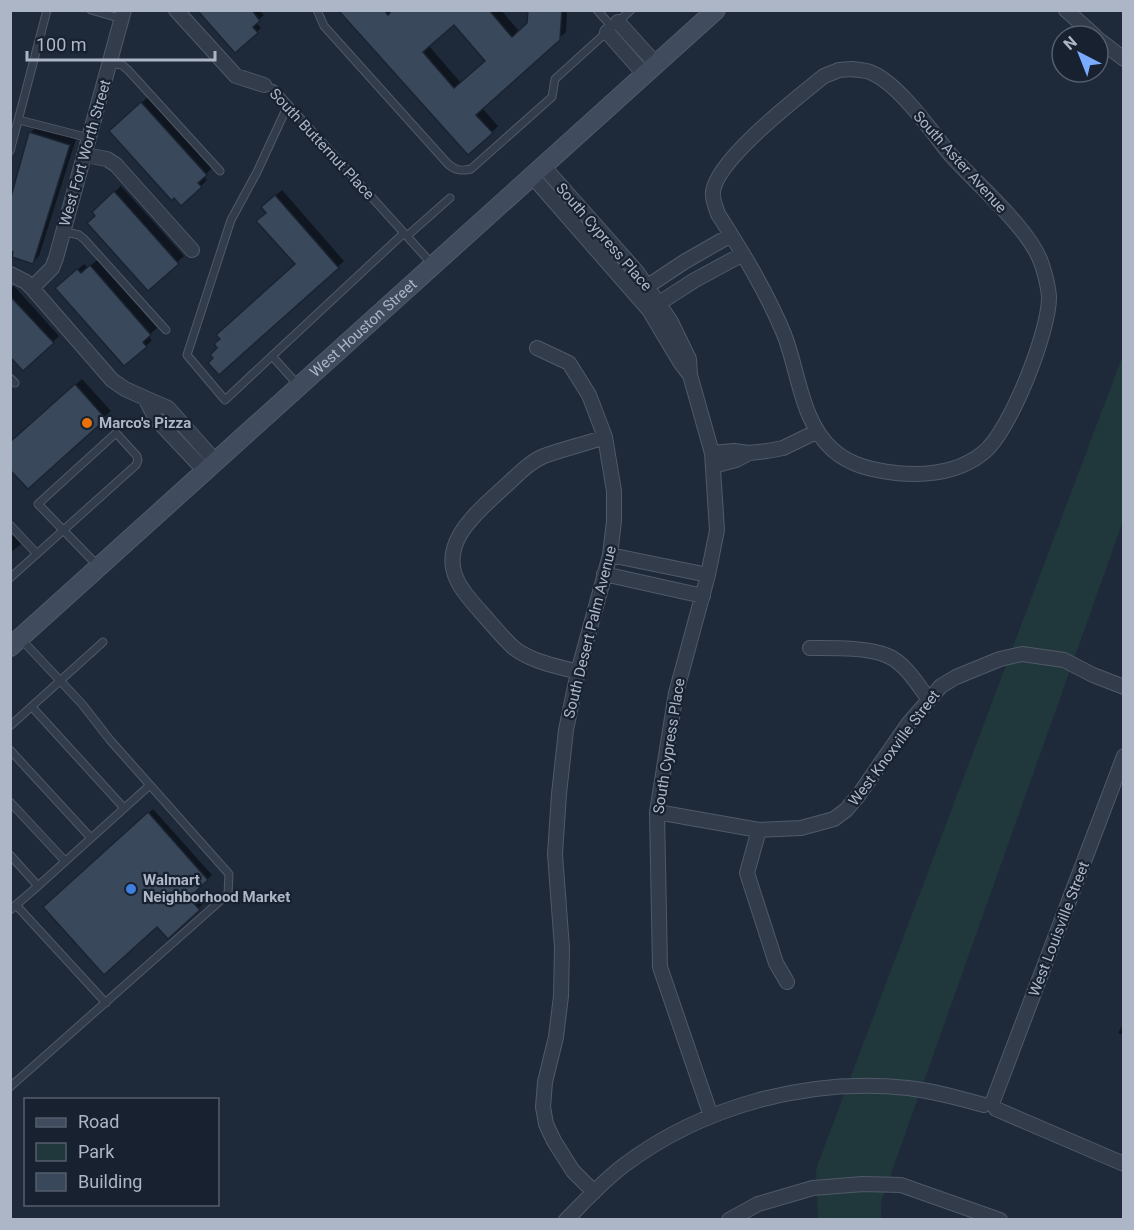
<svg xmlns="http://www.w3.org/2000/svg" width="1134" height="1230" viewBox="0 0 1134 1230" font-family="Roboto,sans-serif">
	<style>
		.green { fill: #20383b }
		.shadow { fill: #0007; fill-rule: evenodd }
		.building { fill: #3a485b; stroke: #1a2331; stroke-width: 1.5; fill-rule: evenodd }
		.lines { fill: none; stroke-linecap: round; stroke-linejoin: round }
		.lane-casing { stroke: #505968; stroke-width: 9 }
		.street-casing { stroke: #505968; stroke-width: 16 }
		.secondary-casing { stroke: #505968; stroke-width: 20 }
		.lane { stroke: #323c4a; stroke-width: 7 }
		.street { stroke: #323c4a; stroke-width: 14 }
		.secondary { stroke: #404b5e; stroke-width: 18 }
		.food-dot { fill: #e8710a; stroke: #18212f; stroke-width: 2 }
		.shop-dot { fill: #3f7fe0; stroke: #18212f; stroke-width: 2 }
		.labels { text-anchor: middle; stroke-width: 4.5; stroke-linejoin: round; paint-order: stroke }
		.street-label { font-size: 15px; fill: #adb6c7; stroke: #18212f }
		.poi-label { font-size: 15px; font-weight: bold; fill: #adb6c7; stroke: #18212f; text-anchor: start }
	</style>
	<rect width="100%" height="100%" fill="#1e2a3a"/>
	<path class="green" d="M1123,355V521L881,1202V1219H818L816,1169Z"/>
	<path class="shadow" d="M199,10H259L264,15L256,22L261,28L257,32Z
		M340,10H501L519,31L529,23L530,10H567L566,32L482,108L498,126L492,132ZM454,23L487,61L461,83L429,46Z
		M148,97L212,168L204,176L207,180L201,186L117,125Z
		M37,127L76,139L39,256L33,262L30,133Z
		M121,186L184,256L148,289L97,216L100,205Z
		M282,190L344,261L219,373L297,264L267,212L269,201Z
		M97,260L157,328L148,336L152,340L146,346L63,282L84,264L88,268Z
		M14,286L59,336L53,342L10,355V289Z
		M82,379L111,411L28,487L10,444Z
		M10,533L21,544L10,553Z
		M153,809L212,875L193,892L203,904L168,937L157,925L45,907Z
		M1124,1023V1035L1118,1033Z"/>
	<path class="building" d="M197,10H252L260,21L253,27L258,33L235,53Z
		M338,10H384L388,15L392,10H489L512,37L527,23L528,10H562L560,40L476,115L493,133L468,155ZM454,25L485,61L454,88L423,52Z
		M141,102L207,175L198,183L202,187L181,206L174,198L172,201L109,131Z
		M29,132L70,145L33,264L12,257L13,252L10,251V200Z
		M114,191L179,264L148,291L87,223L95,216L92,212Z
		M275,195L339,268L219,375L208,363L213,358L210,355L217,348L214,344L220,339L216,335L295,264L256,221L266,213L261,207Z
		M90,265L151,335L143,342L147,347L124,366L55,288L77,269L81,273Z
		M10,296L54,343L23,371L10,357Z
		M75,384L106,419L28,489L10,470V442Z
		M148,812L208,880L189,898L200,910L168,939L157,927L104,975L43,907Z"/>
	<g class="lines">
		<defs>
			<path id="lane" d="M91,10L122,19
				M317,10L324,26L448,164C456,171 462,171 471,169L552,97L555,79L631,10
				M597,10L612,27
				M110,63L122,65L128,70L220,171
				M264,85L274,89L432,264
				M19,120L89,138
				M10,151L47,10
				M62,231L79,235L84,239L166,330
				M407,236L450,198
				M272,356L225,400L187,355L231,220L257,172L288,105
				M10,378L15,383
				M298,385L272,356L404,233
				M10,525L37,554
				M10,578L136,465L138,460L137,456L116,433L38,504L98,566
				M32,707L124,808
				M10,726L103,642
				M10,750L91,838
				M10,802L65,861
				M10,855L38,886L10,910
				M38,886L150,785
				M16,905L106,1003
				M10,1087L228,894L229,874L110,740L82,704L21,639"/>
			<path id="street" d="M176,10L236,76L264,85
				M1066,10L1095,36
				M618,22L656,64
				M607,32L645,75
				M1098,39L1124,59
				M852,69C858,70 864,70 870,72C898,83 930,129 949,153C975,183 1031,229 1042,265C1045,274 1048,286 1049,296C1050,330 1010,432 983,453C958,473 926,476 896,473C873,470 851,466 833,450C801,422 799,372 784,334C766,291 743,253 718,214C716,208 712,199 713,192C716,160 798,97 824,76L839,70Z
				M85,155L107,159L116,165L192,250
				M543,166L637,272L671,322L689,359L690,375L712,453L717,530L708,575L676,693L657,812L660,967L711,1116
				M532,176L649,310L680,362L690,375
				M10,274L26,282L32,288L112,380L125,389L145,398
				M648,286L684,262L731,235
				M32,288L52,268L56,258L124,10
				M653,307L695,280L743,254
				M537,348L569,363L589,395L605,437L614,491V521L610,555L578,672L566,730L559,794L555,854L562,948L561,996L556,1037L545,1082L543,1107L546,1124L554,1141L573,1171L594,1192
				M712,453L734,451L749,453L767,451L783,448L816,432
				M713,466L736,460L749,453
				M206,472L156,419L145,398L168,408L216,462
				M610,555L708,575
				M604,574L703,596
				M810,648C830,648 870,647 888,656C905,663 919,686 929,700
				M578,672C557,666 532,662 514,648C502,637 491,623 480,611C472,602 463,592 458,582C438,544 476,513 501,490C514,479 527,463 544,456C563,449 585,444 605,437
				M657,812L759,830L801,828L834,819L846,810L858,796L908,724L941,686L956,677L1000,659L1022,654L1064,660L1093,675L1124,687
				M759,830L747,873L776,963L787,982
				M993,1101L1124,756
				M996,1109L1124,1164
				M566,1220C584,1202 602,1182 623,1166C702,1106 809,1077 908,1088C934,1091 959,1098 984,1105
				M729,1220L758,1204L813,1188L863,1184L901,1185L1000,1220"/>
			<g id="secondary">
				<path id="s1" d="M10,647L716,10"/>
			</g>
		</defs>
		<use href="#lane" class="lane-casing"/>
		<use href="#street" class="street-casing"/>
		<use href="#secondary" class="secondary-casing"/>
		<use href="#lane" class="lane"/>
		<use href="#street" class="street"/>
		<use href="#secondary" class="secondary"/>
	</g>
	<circle class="food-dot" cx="87" cy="423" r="6"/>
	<circle class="shop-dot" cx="131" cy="889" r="6"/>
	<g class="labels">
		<g class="street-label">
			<text transform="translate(322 144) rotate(47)" y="5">South Butternut Place</text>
			<text transform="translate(85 153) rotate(-74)" y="5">West Fort Worth Street</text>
			<text transform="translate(960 162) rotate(48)" y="5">South Aster Avenue</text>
			<text transform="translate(604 237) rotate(49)" y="5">South Cypress Place</text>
			<text dy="5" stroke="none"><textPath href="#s1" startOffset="476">West Houston Street</textPath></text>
			<text transform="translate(590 632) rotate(-76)" y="5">South Desert Palm Avenue</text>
			<text transform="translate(669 746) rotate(-81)" y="5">South Cypress Place</text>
			<text transform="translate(894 748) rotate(-53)" y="5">West Knoxville Street</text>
			<text transform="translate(1059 929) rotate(-69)" y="5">West Louisville Street</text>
		</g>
		<g class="poi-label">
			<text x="99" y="428">Marco's Pizza</text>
			<text x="143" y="885">Walmart<tspan x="143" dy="17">Neighborhood Market</tspan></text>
		</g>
	</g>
	<rect width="1134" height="1230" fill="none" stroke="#adb6c7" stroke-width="24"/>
	<rect x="24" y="1098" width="195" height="108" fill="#18212f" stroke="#545d6c" stroke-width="1.5"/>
	<rect x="36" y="1118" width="30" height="9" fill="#404b5e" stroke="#545d6c" stroke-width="1.5"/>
	<text x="78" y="1128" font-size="18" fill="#adb6c7">Road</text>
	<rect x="36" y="1143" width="30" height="18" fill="#20383b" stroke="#545d6c" stroke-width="1.5"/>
	<text x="78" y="1158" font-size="18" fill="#adb6c7">Park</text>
	<rect x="36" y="1173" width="30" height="18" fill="#3a485b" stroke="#545d6c" stroke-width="1.5"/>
	<text x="78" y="1188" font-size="18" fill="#adb6c7">Building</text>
	<g transform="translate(1080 54) rotate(318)"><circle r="28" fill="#18212f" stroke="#545d6c" stroke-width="1.5"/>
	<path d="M0-4.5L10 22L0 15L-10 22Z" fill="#7aabff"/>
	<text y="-9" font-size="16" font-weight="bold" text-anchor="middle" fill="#adb6c7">N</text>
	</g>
	<path d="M27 51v9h188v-9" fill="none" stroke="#adb6c7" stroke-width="3"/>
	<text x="36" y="51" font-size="18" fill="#adb6c7" stroke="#18212f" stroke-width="4.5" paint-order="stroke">100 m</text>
</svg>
